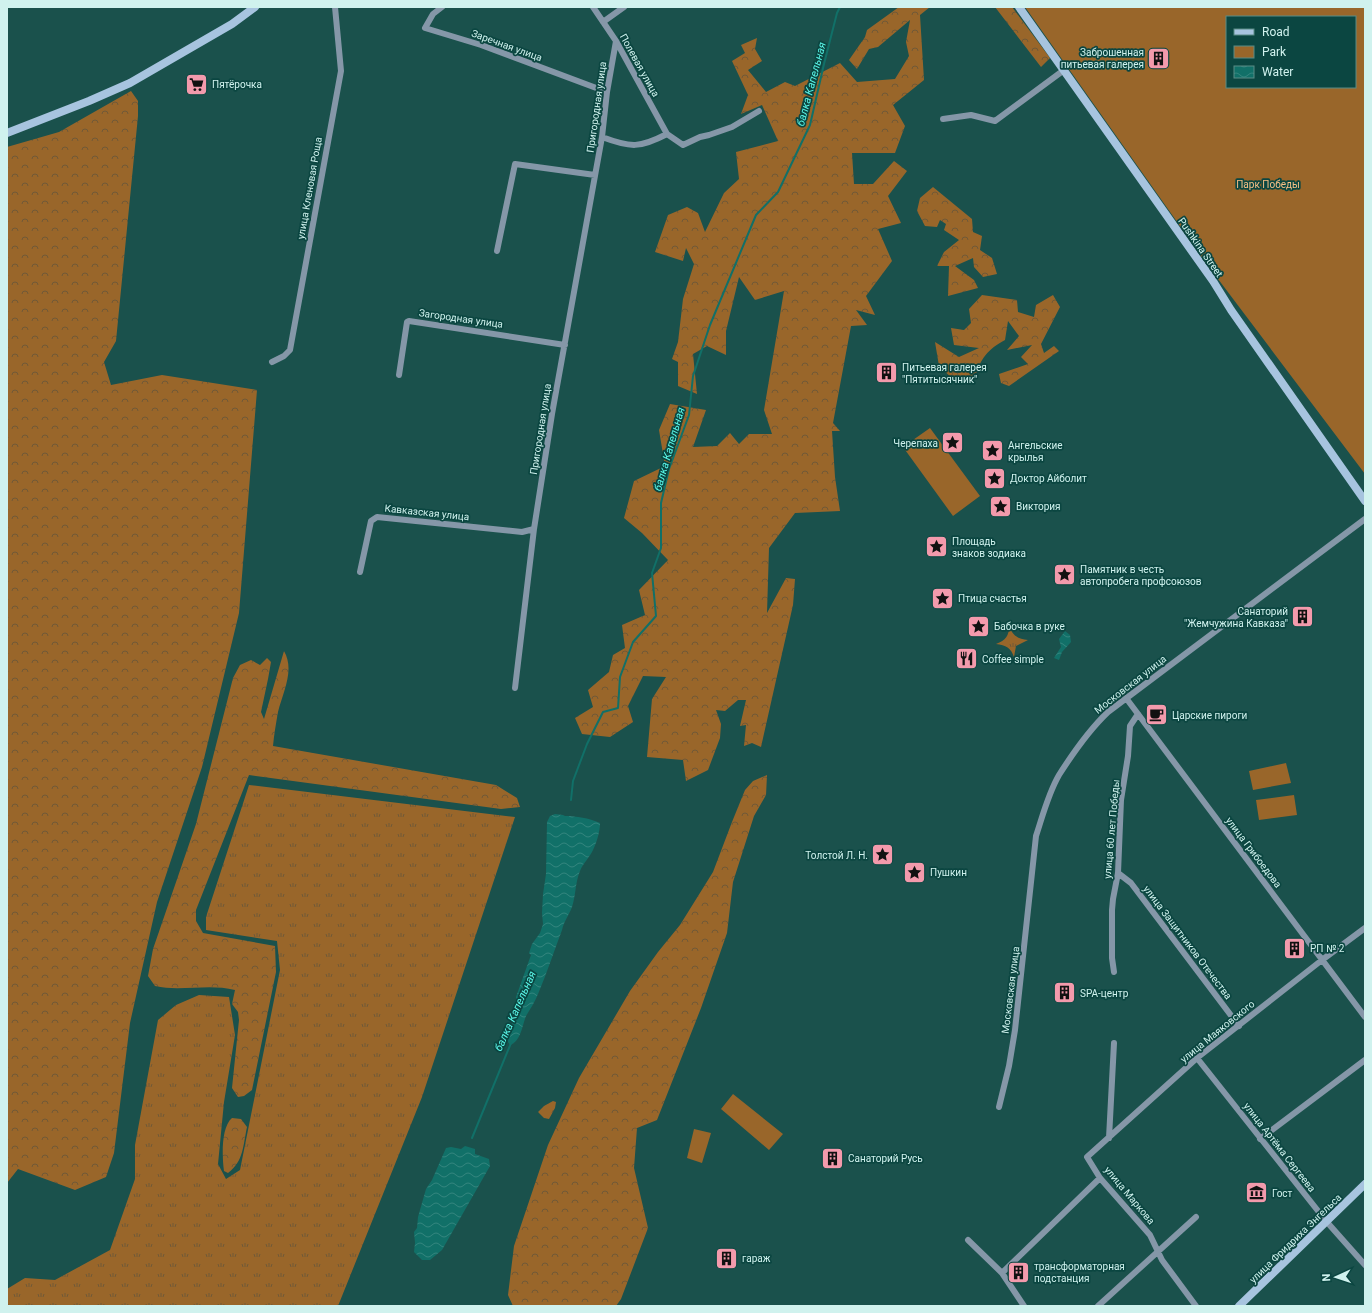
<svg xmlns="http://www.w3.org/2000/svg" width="1372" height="1313" viewBox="0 0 1372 1313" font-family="Roboto,sans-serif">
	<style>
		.grass { fill: url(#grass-tufts) }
		.forest { fill: url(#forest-crowns) }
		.park { fill: #99662a; fill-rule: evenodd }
		.water { fill: url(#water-waves) }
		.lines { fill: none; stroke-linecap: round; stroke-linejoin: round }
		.stream { stroke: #117068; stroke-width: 2 }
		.street { stroke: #8597a8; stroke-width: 6 }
		.secondary { stroke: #a7c4df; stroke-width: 8 }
		.labels { text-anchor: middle; stroke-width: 3.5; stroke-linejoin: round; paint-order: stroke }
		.street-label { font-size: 10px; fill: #d0f2ee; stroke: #0b4641 }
		.poi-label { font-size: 10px; fill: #d0f2ee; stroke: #0b4641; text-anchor: start }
		.park-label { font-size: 10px; fill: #f9c085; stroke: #0b4641 }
		.water-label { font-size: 11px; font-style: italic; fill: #5bf9eb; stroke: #0b4641 }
	</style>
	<defs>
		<pattern id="grass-tufts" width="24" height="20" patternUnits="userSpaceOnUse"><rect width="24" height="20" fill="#99662a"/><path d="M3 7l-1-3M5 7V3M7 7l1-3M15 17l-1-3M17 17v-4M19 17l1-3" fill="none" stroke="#705937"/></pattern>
		<pattern id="forest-crowns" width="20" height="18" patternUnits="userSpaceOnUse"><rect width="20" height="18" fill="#99662a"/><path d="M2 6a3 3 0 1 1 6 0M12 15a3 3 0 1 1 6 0" fill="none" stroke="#705937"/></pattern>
		<pattern id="water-waves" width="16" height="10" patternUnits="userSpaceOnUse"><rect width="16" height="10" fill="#117068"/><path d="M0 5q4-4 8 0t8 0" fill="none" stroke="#33857e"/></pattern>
	</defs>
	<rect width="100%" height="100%" fill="#1a514c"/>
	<path class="grass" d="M994 506a6 6 0 1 1 12 0a6 6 0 1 1-12 0Z
		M931.5 547a5.5 5.5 0 1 1 11 0a5.5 5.5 0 1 1-11 0Z
		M1009,626C1013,636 1018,639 1028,640L1016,646L1014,657C1011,648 1006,645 996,644C1006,640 1009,636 1009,626Z
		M249,785L515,817L422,1097L338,1306H7V1289L25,1278L55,1280L110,1250L135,1179V1145L158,1020L176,1005L199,995L229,997L235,1035L224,1102L218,1164L226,1179L240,1170L280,970L277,941L206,930V917Z"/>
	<path class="forest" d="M899,7H930L920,15L924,80L893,105L905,126L895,153H852L854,184H873L894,161L907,171L888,196L901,223L878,229L892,261L866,296L875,315L856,310L867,325L851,326L833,423L840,431H832L835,477L840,511L795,513L769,548L767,613L786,578L795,579L793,605L761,747L752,743L744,746L746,725L740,726L746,700H738L725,711L716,710L721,724L720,738L708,770L686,781L683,760L647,757L652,699L666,677L643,676L628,706L633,722L610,737L582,734L575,718L593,707L588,690L609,672L613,655L625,648L622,625L645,615L639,590L668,560L642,533L624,518L634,481L665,466L659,430L670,404L706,410L693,447L717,446L730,433L739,444L749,434H772L764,410L784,291L755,300L739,277L726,331V355L707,346L693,354L697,394L678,386V362L672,359L678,342L683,299L694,264L686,248L683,261L655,252L668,215L687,207L698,213L705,232L724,193L739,179L736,152L778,141L762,105L741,114L748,95L732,61L745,53L741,45L757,38L755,49L762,61L748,70L766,92L785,82L795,86L840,63L857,82L895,79L909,56L906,42L910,20L878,47L869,49L857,69L849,60L865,37L867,30Z
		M995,7H1012L1050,58L1041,67Z
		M131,91L138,101V116L116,341L104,362L111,385L162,375L257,390L239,613L202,767L157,902L130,1023L114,1153L106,1177L75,1190L18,1169L7,1183V147L59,132Z
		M933,187L972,219L973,232L982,236L980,250L992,258L997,274L983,277L974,267L973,258L955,266L974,280L978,288L948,296L949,266H937L944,252L959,240L944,230L946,224L940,220L937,227L925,226L917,211L920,198Z
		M982,295L1017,300L1018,312L1034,317L1036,305L1053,295L1060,307L1041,344L1044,353L1054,346L1059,351L1009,386L1001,383L999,374L1028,364L1021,357L1032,345L1007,350L1019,336L1008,321L1005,340C988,349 980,359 975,378L956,382L939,366L935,342L959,357L979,348L954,345L951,328L964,330L971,323L969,309Z
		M284,651C295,670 283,692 278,712C276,723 274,735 273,746L496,785L517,798L520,807L501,809L249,775L196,910V921L203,933L275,946L276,972L252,1090L244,1096L238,1097L232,1088L239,1020L238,1012L232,1004L235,990C208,983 181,992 155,986L148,976L153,949L196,824L233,678L240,665L251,660L260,665L267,658L271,662L268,679L261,712L264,719Z
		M767,775L766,795L754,816L733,882L727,933L701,1008L657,1120L637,1128L634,1168L648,1228L621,1299L616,1306H513L508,1295L514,1246L548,1145L579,1078L630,991L658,952L680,925L713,872L732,822L745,790L753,781Z
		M553,1101L556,1102L555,1108L549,1119L544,1118L538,1112L544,1106Z
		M232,1118L241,1119L247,1127C243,1145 244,1161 228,1173L224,1171C222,1157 221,1127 232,1118Z"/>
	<path class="park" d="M1025,7H1365V474L1209,267ZM1227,17H1355V87H1227Z
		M930,428L980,496L953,516L903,447Z
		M1286,763L1291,783L1253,790L1249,771Z
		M1294,795L1297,815L1259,820L1256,800Z
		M733,1094L783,1134L769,1150L721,1109Z
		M694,1129L711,1133L702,1163L687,1158Z"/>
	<path class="water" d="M1065,631L1070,635L1071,642L1062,652L1059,660L1054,658L1061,647L1059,639Z
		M555,814L563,815L565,816C577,816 588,818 600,823C600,831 597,842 593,850C590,857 583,863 580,871C575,883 576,895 572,907C569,915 564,921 562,930C554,951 547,973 538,994C535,1002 530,1009 526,1016C522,1026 521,1041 510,1045L508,1042V1034L516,1013V997L531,955L529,953L532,944L540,933L543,924L542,913L543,894L546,874L547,822L550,816Z
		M465,1146L475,1149V1154L489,1159L490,1166L442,1250L430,1260H422L414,1252L415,1243L414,1232L417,1228L418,1217L426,1189L432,1180L446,1148L451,1147L461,1149Z"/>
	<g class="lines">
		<path class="stream" d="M571,800L573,781L587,744L603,712L618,708L620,677L633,642L656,616L652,573L661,548V503L669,469L689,415L693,376L710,325L756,215L778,192L810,125L824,64L837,13L840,7
			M472,1138L511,1043"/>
		<path class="street" d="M442,7L433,14L425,28L481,45L607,92
			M593,7L616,41L667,134
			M603,22L624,7
			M943,119L971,115L995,121L1064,70
			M602,137C631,148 640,148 667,134L683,145L700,137L709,135L732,127L759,111
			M497,251L515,164L595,175
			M272,362L284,356L290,350L341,71L335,7
			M399,375L407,322L409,321L565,345
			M360,572L371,521L377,517L522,532L534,529
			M515,688L534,529L552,414L602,137L607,92L616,41
			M1126,698L1365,1017
			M1118,873L1131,883L1239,1026
			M1114,972L1112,958V910L1113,899L1118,873L1121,800L1128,756L1130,726L1138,714
			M1197,1058L1326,1221L1365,1265
			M999,1107L1009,1066L1015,1030L1036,836C1043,815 1048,794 1059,775C1073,753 1089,730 1108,712L1365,519
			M1109,1138L1114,1043
			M1260,1139L1365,1060
			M968,1240L1002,1273L1024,1306
			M1002,1273L1100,1178
			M1098,1306L1196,1217
			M1196,1306L1162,1260L1150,1235L1100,1178L1087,1157L1197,1058L1322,960L1365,928"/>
		<path class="secondary" d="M1019,7L1213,281L1231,310L1365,501
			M7,133L89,101L130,83L232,24L255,7
			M1239,1306L1365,1184"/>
	</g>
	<defs>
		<symbol id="building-square" viewBox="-11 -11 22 22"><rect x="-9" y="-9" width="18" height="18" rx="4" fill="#f39aac" stroke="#0b4641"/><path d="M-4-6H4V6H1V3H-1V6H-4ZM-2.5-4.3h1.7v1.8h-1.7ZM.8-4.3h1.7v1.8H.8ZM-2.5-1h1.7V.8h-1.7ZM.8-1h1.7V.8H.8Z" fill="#111"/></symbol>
		<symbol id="supermarket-square" viewBox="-11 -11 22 22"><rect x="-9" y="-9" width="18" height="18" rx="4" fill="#f39aac" stroke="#0b4641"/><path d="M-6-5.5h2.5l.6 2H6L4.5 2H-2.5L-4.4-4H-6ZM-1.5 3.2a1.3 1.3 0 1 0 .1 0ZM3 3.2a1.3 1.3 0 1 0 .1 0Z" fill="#111"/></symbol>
		<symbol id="sight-square" viewBox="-11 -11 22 22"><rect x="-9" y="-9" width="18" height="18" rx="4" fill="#f39aac" stroke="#0b4641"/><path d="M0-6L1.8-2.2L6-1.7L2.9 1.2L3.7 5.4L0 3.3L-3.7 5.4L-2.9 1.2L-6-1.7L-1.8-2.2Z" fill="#111"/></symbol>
		<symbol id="restaurant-square" viewBox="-11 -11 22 22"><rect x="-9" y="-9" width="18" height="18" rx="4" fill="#f39aac" stroke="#0b4641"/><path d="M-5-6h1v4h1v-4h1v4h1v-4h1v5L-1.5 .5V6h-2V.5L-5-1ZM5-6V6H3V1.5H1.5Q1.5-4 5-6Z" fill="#111"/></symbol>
		<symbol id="cafe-square" viewBox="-11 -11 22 22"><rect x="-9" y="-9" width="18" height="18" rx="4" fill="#f39aac" stroke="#0b4641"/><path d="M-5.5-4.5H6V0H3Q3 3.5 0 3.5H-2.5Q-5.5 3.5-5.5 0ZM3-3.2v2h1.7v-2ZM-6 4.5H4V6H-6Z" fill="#111"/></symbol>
		<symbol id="museum-square" viewBox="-11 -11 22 22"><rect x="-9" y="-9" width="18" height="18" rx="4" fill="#f39aac" stroke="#0b4641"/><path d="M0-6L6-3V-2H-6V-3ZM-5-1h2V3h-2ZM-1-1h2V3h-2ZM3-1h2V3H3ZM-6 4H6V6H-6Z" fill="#111"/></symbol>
	</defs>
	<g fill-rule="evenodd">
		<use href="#building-square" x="1146" y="46" width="25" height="25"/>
		<use href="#supermarket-square" x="184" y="72" width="25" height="25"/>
		<use href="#building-square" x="874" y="360" width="25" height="25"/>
		<use href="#sight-square" x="940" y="430" width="25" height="25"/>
		<use href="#sight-square" x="980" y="438" width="25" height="25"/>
		<use href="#sight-square" x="982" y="466" width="25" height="25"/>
		<use href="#sight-square" x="988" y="494" width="25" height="25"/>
		<use href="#sight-square" x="924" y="534" width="25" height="25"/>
		<use href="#sight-square" x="1052" y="562" width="25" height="25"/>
		<use href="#sight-square" x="930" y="586" width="25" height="25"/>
		<use href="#building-square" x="1290" y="604" width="25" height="25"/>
		<use href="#sight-square" x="966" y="614" width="25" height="25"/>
		<use href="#restaurant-square" x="954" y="646" width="25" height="25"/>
		<use href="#cafe-square" x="1144" y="702" width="25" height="25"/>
		<use href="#sight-square" x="870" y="842" width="25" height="25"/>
		<use href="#sight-square" x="902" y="860" width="25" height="25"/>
		<use href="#building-square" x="1282" y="936" width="25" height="25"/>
		<use href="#building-square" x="1052" y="980" width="25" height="25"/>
		<use href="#building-square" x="820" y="1146" width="25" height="25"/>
		<use href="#museum-square" x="1244" y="1180" width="25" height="25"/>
		<use href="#building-square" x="714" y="1246" width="25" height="25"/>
		<use href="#building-square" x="1006" y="1260" width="25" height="25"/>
	</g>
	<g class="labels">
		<g class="street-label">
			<text transform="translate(507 45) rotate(20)" y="4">Заречная улица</text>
			<text transform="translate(640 65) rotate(61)" y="4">Полевая улица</text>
			<text transform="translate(596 107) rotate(-82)" y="4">Пригородная улица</text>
			<text transform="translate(309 188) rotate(-80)" y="4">улица Кленовая Роща</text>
			<text transform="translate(1201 247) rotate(55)" y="4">Pushkina Street</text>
			<text transform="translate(461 318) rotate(8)" y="4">Загородная улица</text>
			<text transform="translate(540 429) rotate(-81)" y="4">Пригородная улица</text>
			<text transform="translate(427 512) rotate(6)" y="4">Кавказская улица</text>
			<text transform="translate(1130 684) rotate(-38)" y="4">Московская улица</text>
			<text transform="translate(1111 829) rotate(-85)" y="4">улица 60 лет Победы</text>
			<text transform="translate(1254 852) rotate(53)" y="4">улица Грибоедова</text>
			<text transform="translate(1188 942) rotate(53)" y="4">улица Защитников Отечества</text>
			<text transform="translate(1010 990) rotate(-83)" y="4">Московская улица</text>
			<text transform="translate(1217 1031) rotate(-39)" y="4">улица Маяковского</text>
			<text transform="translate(1280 1147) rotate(52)" y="4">улица Артёма Сергеева</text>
			<text transform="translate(1130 1195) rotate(50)" y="4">улица Маркова</text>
			<text transform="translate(1295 1238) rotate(-44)" y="4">улица Фридриха Энгельса</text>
		</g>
		<g class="poi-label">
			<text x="1144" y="56" text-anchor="end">Заброшенная<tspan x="1144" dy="12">питьевая галерея</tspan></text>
			<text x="212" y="88">Пятёрочка</text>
			<text x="902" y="371">Питьевая галерея<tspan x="902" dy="12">"Пятитысячник"</tspan></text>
			<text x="938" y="447" text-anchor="end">Черепаха</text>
			<text x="1008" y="449">Ангельские<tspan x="1008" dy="12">крылья</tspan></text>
			<text x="1010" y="482">Доктор Айболит</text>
			<text x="1016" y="510">Виктория</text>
			<text x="952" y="545">Площадь<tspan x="952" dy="12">знаков зодиака</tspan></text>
			<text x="1080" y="573">Памятник в честь<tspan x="1080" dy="12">автопробега профсоюзов</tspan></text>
			<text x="958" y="602">Птица счастья</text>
			<text x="1288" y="615" text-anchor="end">Санаторий<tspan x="1288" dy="12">"Жемчужина Кавказа"</tspan></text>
			<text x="994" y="630">Бабочка в руке</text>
			<text x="982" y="663">Coffee simple</text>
			<text x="1172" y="719">Царские пироги</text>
			<text x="868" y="859" text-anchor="end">Толстой Л. Н.</text>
			<text x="930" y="876">Пушкин</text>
			<text x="1310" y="952">РП № 2</text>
			<text x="1080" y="997">SPA-центр</text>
			<text x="848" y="1162">Санаторий Русь</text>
			<text x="1272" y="1197">Гост</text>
			<text x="742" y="1262">гараж</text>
			<text x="1034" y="1270">трансформаторная<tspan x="1034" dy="12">подстанция</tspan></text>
		</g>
		<g class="park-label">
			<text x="1268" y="188">Парк Победы</text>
		</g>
		<g class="water-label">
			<text transform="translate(811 84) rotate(-75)" y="4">балка Капельная</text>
			<text transform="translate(669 449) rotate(-74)" y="4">балка Капельная</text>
			<text transform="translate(515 1011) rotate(-66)" y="4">балка Капельная</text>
		</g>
	</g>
	<rect width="1372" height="1313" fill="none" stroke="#d0f2ee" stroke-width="16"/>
	<rect x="1226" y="16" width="130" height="72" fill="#0b4641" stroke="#5a8b86"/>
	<rect x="1234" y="29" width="20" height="6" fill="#a7c4df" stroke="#5a8b86"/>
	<text x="1262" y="36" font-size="12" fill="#d0f2ee">Road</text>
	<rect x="1234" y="46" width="20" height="12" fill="#99662a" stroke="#5a8b86"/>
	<text x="1262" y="56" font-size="12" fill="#d0f2ee">Park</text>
	<rect x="1234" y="66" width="20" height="12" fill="url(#water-waves)" stroke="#5a8b86"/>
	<text x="1262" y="76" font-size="12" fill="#d0f2ee">Water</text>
	<g transform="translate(1336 1277) rotate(267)" stroke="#0b4641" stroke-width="3" paint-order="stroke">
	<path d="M0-3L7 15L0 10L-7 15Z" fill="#d0f2ee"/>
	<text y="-6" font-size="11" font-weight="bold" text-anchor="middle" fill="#d0f2ee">N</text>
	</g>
</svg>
